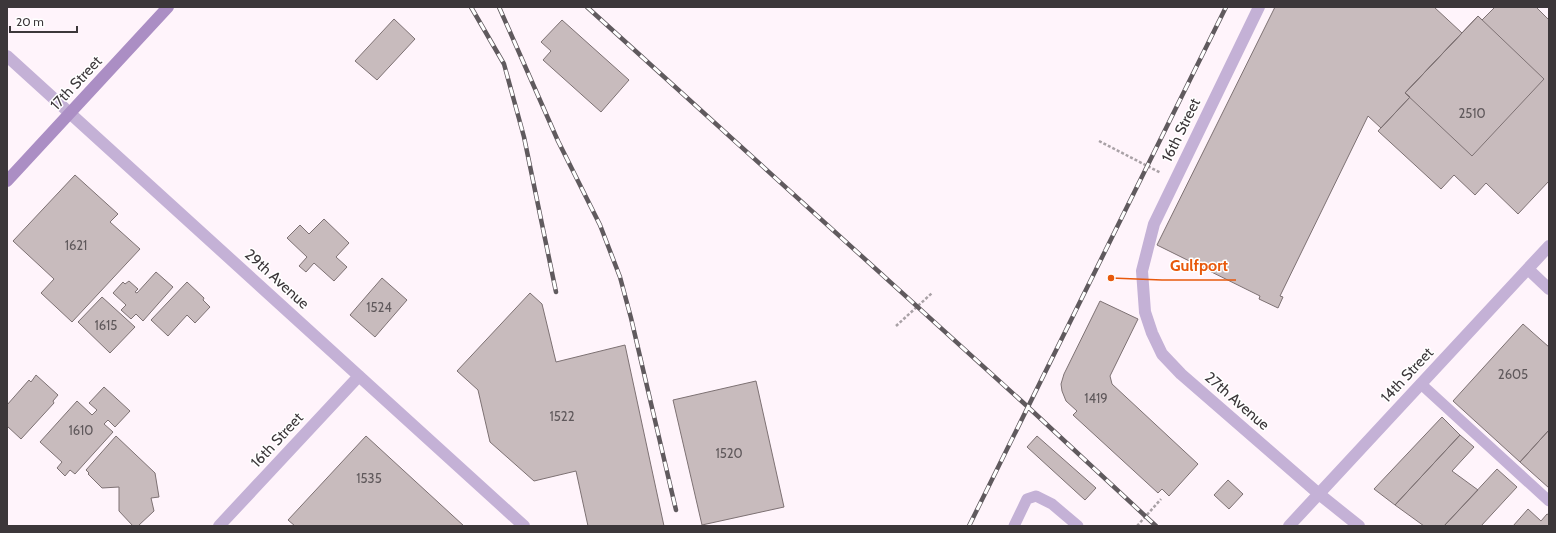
<svg xmlns="http://www.w3.org/2000/svg" width="1556" height="533" viewBox="0 0 1556 533" font-family="Cabin,sans-serif">
	<style>
		.building { fill: #c8bbbd; stroke: #7d7173 }
		.lines { fill: none; stroke-linecap: round; stroke-linejoin: round }
		.path { stroke: #a9a1a6; stroke-width: 2.5; stroke-dasharray: 3 2; stroke-linecap: butt }
		.lane { stroke: #c4b1d6; stroke-width: 11 }
		.street { stroke: #c4b1d6; stroke-width: 12 }
		.secondary { stroke: #ab8ec4; stroke-width: 12 }
		.rail-casing { stroke: #605a5e; stroke-width: 4.5 }
		.rail { stroke: #fff; stroke-width: 3; stroke-dasharray: 9; stroke-linecap: butt }
		.labels { text-anchor: middle; stroke-width: 3; stroke-linejoin: round; paint-order: stroke }
		.number-label { font-size: 13px; fill: #5f585b }
		.street-label { font-size: 15px; fill: #3c373a; stroke: #fff }
		.leader { fill: none; stroke: #e8590c; stroke-width: 1.5 }
		.callout-dot { fill: #e8590c; stroke: #fff; stroke-width: 1.5 }
		.callout-label { font-size: 16px; text-anchor: middle; font-weight: bold; fill: #e8590c; stroke: #fff; stroke-width: 3; stroke-linejoin: round; paint-order: stroke }
	</style>
	<rect width="100%" height="100%" fill="#fff4fb"/>
	<path class="building" d="M1275,7H1434L1462,33L1405,93L1410,97L1381,128L1368,116L1280,296L1283,297L1278,308L1259,299L1260,296L1157,245Z
		M1495,7H1536L1549,20V181L1518,214L1486,183L1475,195L1454,175L1441,189L1378,131L1410,97L1405,93L1462,33L1478,16L1482,20Z
		M1478,16L1544,79L1472,156L1405,93Z
		M394,19L415,39L377,80L355,61Z
		M562,20L629,80L601,112L543,60L551,51L541,42Z
		M75,175L118,214L110,222L140,249L72,322L41,293L54,279L13,241Z
		M324,219L349,243L336,257L347,267L334,281L314,263L306,272L299,266L307,257L287,238L300,225L309,234Z
		M156,272L173,287L143,321L136,314L131,319L121,310L126,305L113,293L123,282L125,284L129,281L138,289L135,292L137,293Z
		M382,278L407,300L375,337L350,315Z
		M187,282L204,298L203,300L210,307L195,323L187,315L168,336L151,320Z
		M530,293L542,304L556,362L625,345L664,526H588L576,471L534,481L490,442L478,390L457,371Z
		M102,297L135,327L110,353L78,322Z
		M1100,301L1138,319L1110,376L1112,384L1198,464L1169,496L1162,489L1158,493L1073,415L1077,411L1066,401L1062,391L1061,384L1064,374Z
		M1523,324L1549,347V430L1520,462L1453,401Z
		M36,375L58,395L53,401L54,403L21,439L7,426V405L29,380L31,382Z
		M756,381L784,507L702,525L673,400Z
		M104,387L130,411L115,427L108,420L104,424L113,432L75,474L70,470L65,476L57,468L62,462L40,442L77,401L92,415L97,410L89,403Z
		M1442,417L1460,435L1395,505L1374,489Z
		M1549,430V488L1520,462Z
		M1460,435L1474,447L1452,471L1478,490L1444,526H1424L1395,505Z
		M116,436L155,473L159,497L151,498L154,511L138,526H133L119,511V487L102,488L88,474L89,473L86,470Z
		M366,436L464,526H295L288,520Z
		M1037,436L1096,488L1085,500L1027,447Z
		M1497,469L1517,487L1481,526H1444Z
		M1228,480L1243,494L1229,509L1214,495Z
		M1528,509L1541,521L1547,514L1549,515V526H1513Z"/>
	<g class="lines">
		<path class="path" d="M1099,141L1161,173
			M896,326L932,293
			M1137,526L1161,499"/>
		<path class="lane" d="M1421,384L1549,501
			M1014,526L1027,499L1036,496L1052,504L1078,526"/>
		<path class="street" d="M1259,7L1154,224L1142,271L1145,312L1152,333L1162,354L1181,374L1319,494L1359,526
			M7,56L524,526
			M1528,269L1549,289
			M219,526L359,376
			M1289,526L1549,246"/>
		<path class="secondary" d="M7,181L168,7"/>
		<defs>
			<path id="rail" d="M471,7L504,64L524,137L556,292
				M499,7L558,141L600,225L620,277L631,318L676,510
				M587,7L1028,407L1156,526
				M969,526L1226,7"/>
		</defs>
		<use href="#rail" class="rail-casing"/>
		<use href="#rail" class="rail"/>
	</g>
	<g class="labels">
		<g class="number-label">
			<text x="1472" y="118">2510</text>
			<text x="76" y="250">1621</text>
			<text x="379" y="312">1524</text>
			<text x="106" y="330">1615</text>
			<text x="1513" y="379">2605</text>
			<text x="1096" y="403">1419</text>
			<text x="562" y="421">1522</text>
			<text x="81" y="435">1610</text>
			<text x="729" y="458">1520</text>
			<text x="369" y="483">1535</text>
		</g>
		<g class="street-label">
			<text transform="translate(76 83) rotate(-47)" y="5">17th Street</text>
			<text transform="translate(1181 130) rotate(-64)" y="5">16th Street</text>
			<text transform="translate(277 279) rotate(42)" y="5">29th Avenue</text>
			<text transform="translate(1407 375) rotate(-47)" y="5">14th Street</text>
			<text transform="translate(1237 401) rotate(41)" y="5">27th Avenue</text>
			<text transform="translate(277 440) rotate(-47)" y="5">16th Street</text>
		</g>
	</g>
	<path class="leader" d="M1111 278L1162 280H1236"/>
	<circle class="callout-dot" cx="1111" cy="278" r="4"/>
	<g class="callout-label">
		<text x="1199" y="271">Gulfport</text>
	</g>
	<rect width="1556" height="533" fill="none" stroke="#3c373a" stroke-width="16"/>
	<path d="M10 26v6h67v-6" fill="none" stroke="#3c373a" stroke-width="2"/>
	<text x="16" y="26" font-size="12" fill="#3c373a" stroke="#ffffff" stroke-width="3" paint-order="stroke">20 m</text>
</svg>
